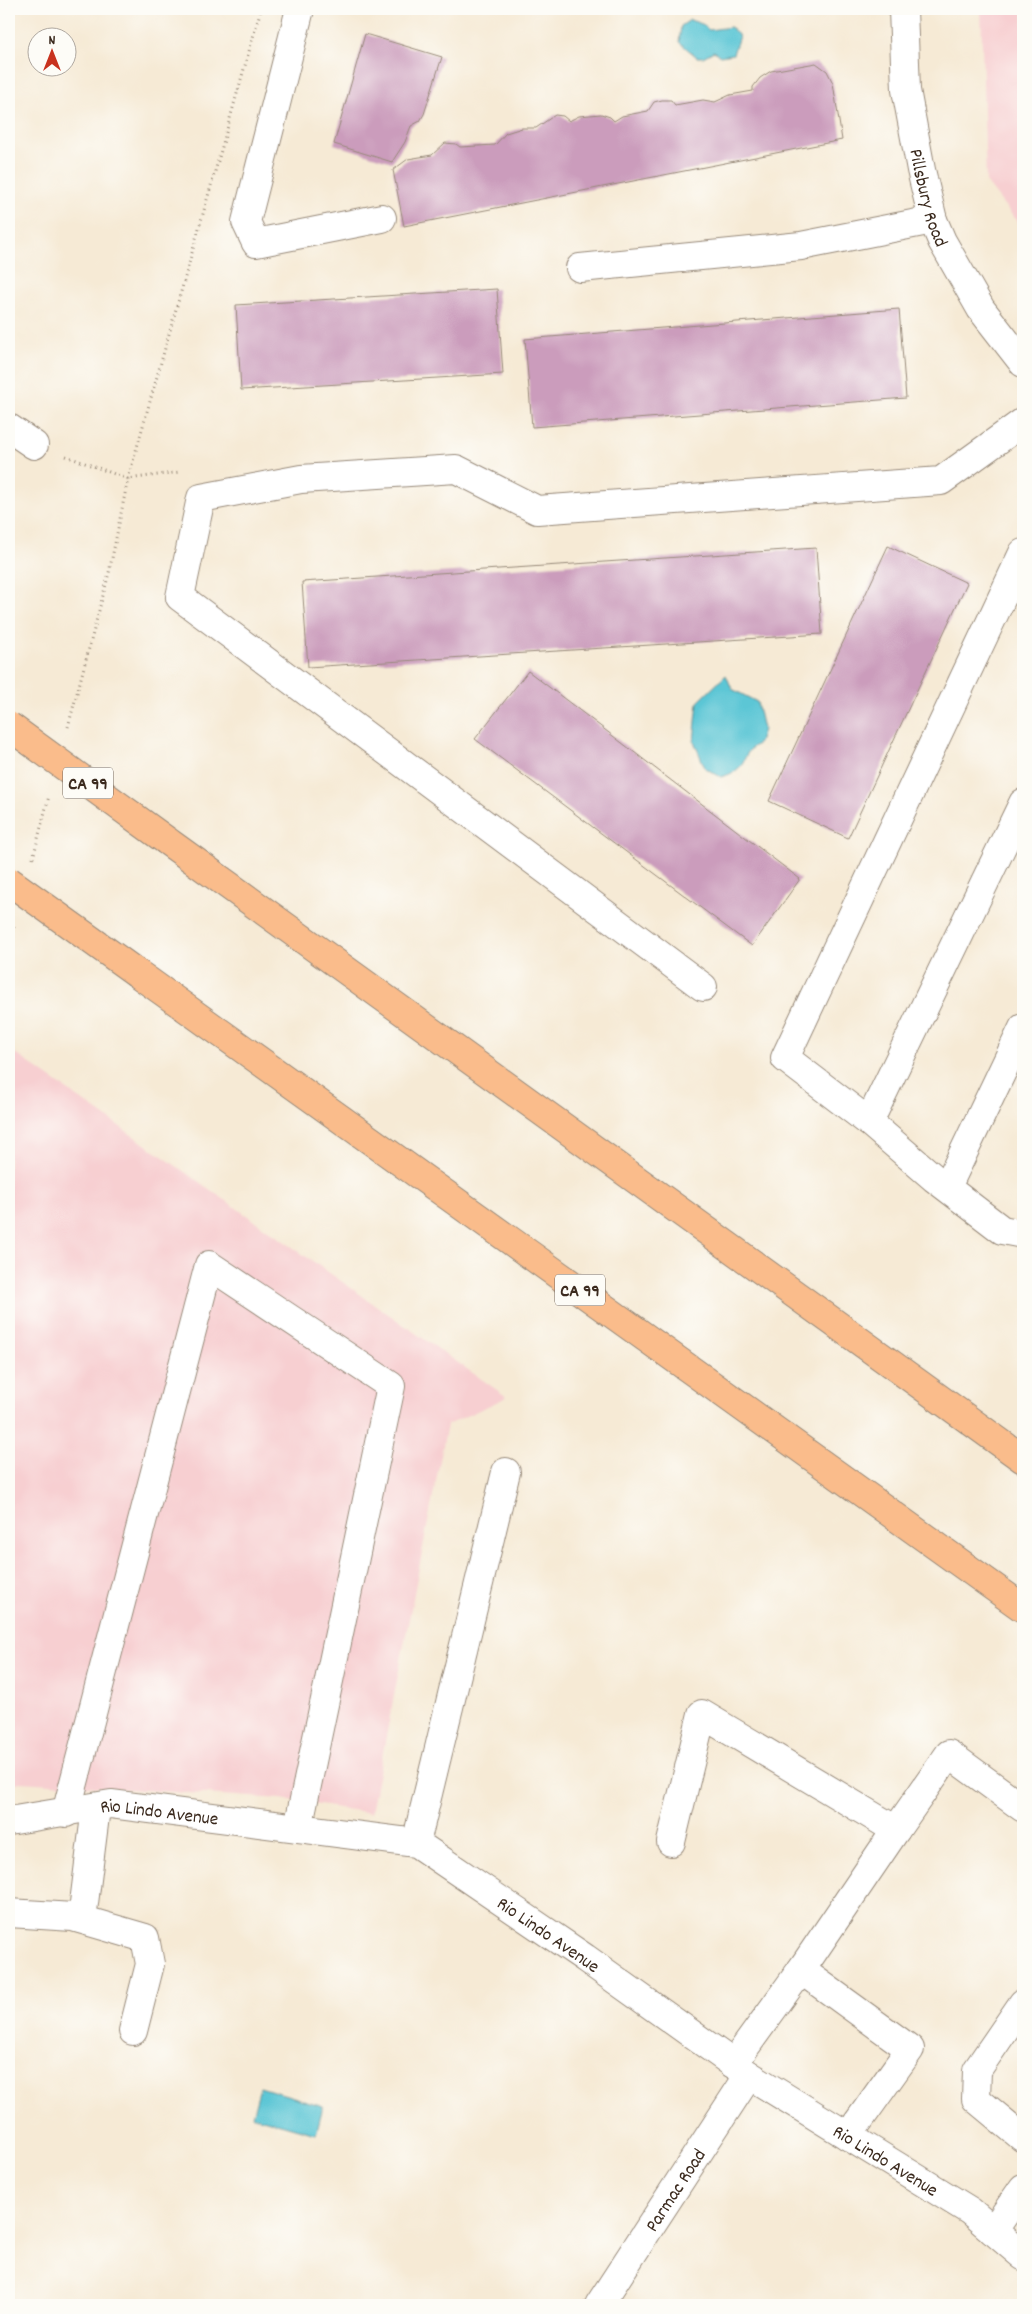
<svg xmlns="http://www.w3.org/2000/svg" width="1032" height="2314" viewBox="0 0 1032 2314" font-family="Dekko,sans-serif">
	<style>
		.built { fill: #f7cfd1 }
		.water { fill: #5bc6d5; stroke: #4b787a }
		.building { fill: #cb9cbc }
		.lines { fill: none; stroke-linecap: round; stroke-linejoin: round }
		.minor-casing { stroke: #988a7a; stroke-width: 30 }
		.highway-casing { stroke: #988a7a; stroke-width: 30 }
		.path { stroke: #988a7a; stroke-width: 3; stroke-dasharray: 1 4; stroke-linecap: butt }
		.minor { stroke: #fff; stroke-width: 28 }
		.highway { stroke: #fabc8b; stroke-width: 28 }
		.highway-bridge-casing { stroke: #988a7a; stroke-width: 30; stroke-linecap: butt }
		.highway-bridge { stroke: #fabc8b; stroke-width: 28 }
		.labels { text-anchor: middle; stroke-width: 4.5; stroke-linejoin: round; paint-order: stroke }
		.shield { fill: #fdfcf7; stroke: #75695f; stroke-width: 1 }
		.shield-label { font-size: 18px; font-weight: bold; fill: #3b2a1e }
		.street-label { font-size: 19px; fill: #3b2a1e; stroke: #fdfcf7 }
	</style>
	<rect width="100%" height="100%" fill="#fdfcf7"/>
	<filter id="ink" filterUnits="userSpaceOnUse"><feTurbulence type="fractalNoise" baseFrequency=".02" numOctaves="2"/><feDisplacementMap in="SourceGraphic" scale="10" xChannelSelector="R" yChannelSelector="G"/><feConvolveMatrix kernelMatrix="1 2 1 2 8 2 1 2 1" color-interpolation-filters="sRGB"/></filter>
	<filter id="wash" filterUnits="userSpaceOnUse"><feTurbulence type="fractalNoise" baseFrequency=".0096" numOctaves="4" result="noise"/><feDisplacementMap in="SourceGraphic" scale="20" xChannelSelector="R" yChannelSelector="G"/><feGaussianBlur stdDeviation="1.12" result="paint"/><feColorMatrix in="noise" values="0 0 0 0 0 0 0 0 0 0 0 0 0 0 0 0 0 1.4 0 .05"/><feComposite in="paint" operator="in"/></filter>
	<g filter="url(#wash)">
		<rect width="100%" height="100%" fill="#f6ead5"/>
		<path class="built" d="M981,9H1023V229L986,182Z
			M9,1049L507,1397L447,1425L371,1813L281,1799L21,1782L9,1784Z"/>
		<path class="water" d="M690,20L702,24L709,30L731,27L739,36L733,54L720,56L714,51L703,57H697L679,42L681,26Z
			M726,675L732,689L757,702L763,729L759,743C738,754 751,769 721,777L705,768L694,741L698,702Z
			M260,2087L323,2106L316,2134L252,2116Z"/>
		<g id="blocks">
			<path class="building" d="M365,34L442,57L424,114L420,121L411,126L405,142L392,162L334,144Z
				M816,63L827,71L833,83L842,140L404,226L393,170L408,159L432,155L445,143L456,144L460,147L495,145L506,133L522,128H536L555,115L563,116L569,121L579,116L601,114L610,117L614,121L622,116L648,111L654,102L662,100H671L675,105L703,100L715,102L730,95L753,91V87L760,78L771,71Z
				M497,289L503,374L241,390L236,305Z
				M899,309L906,398L532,427L525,339Z
				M888,546L967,583L848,838L769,801Z
				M816,548L822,634L308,667L302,582Z
				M528,671L800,879L752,946L475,739Z"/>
		</g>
	</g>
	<g filter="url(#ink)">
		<use href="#blocks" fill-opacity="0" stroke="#988a7a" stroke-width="1"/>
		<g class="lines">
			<defs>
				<g id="minor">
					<path d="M300,9L246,222L256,243L382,218"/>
					<path id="s1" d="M903,9L906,90L921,170L933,220L942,241L981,309L1023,363"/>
					<path d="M580,268L801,246L933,220"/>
					<path d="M9,428L34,445"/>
					<path d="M1023,803L869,1122L934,1178L1002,1230L1023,1234"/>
					<path d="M703,987L180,597L201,498L301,479L456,469L537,510L941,481L1023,422"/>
					<path d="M869,1122L785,1058L1023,553"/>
					<path d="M947,1187L1023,1028"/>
					<path d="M66,1813L209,1265L391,1386L298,1828"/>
					<path id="s2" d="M9,1821L111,1804L416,1843L585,1958L749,2075L970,2211L1023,2256"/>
					<path d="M896,1830L949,1754L1023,1808"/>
					<path d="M671,1842L702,1714L896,1830L801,1970"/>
					<path d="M416,1843L506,1472"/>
					<path d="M9,1913L73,1917L145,1938L150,1964L133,2031"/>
					<path d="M82,1919L96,1808"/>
					<path d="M1023,2003L977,2070L976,2099L1023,2138"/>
					<path d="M733,2064L801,1970L910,2049L848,2136"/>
					<path d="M993,2231L1023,2188"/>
					<path id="s3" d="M599,2305L749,2075"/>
				</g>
				<path id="highway" d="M167,841L1023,1459
					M137,973L1023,1608"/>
			</defs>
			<use href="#minor" class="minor-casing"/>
			<use href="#highway" class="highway-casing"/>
			<path class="path" d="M66,456L128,479L180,472
				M68,727L109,573L128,479L261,9
				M33,858L49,796
				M9,947L14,927"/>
			<use href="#minor" class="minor"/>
			<use href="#highway" class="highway"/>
			<defs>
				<path id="highway-bridge" d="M9,726L167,841
					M9,881L137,973"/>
			</defs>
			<use href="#highway-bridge" class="highway-bridge-casing"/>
			<use href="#highway-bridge" class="highway-bridge"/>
		</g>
	</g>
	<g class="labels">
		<g class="shield">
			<rect x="63" y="767.5" width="50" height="31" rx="4"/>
			<rect x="555" y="1274.5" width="50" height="31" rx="4"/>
		</g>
		<g class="shield-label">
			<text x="88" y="789">CA 99</text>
			<text x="580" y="1296">CA 99</text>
		</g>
		<g class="street-label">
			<text dy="7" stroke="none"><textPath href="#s1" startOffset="191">Pillsbury Road</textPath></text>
			<text dy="7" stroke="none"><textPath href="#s2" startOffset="152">Rio Lindo Avenue</textPath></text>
			<text dy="7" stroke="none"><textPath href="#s2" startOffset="572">Rio Lindo Avenue</textPath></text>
			<text dy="7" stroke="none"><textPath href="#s2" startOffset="978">Rio Lindo Avenue</textPath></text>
			<text dy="7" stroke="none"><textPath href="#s3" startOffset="138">Parmac Road</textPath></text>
		</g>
	</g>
	<rect width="1032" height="2314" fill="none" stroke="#fdfcf7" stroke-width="30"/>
	<g transform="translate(52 52)"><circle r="24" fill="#fdfcf7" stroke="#afa8a0"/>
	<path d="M0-4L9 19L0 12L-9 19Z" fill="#c8321e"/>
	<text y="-8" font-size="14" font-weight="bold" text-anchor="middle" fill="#3b2a1e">N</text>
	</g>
</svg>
